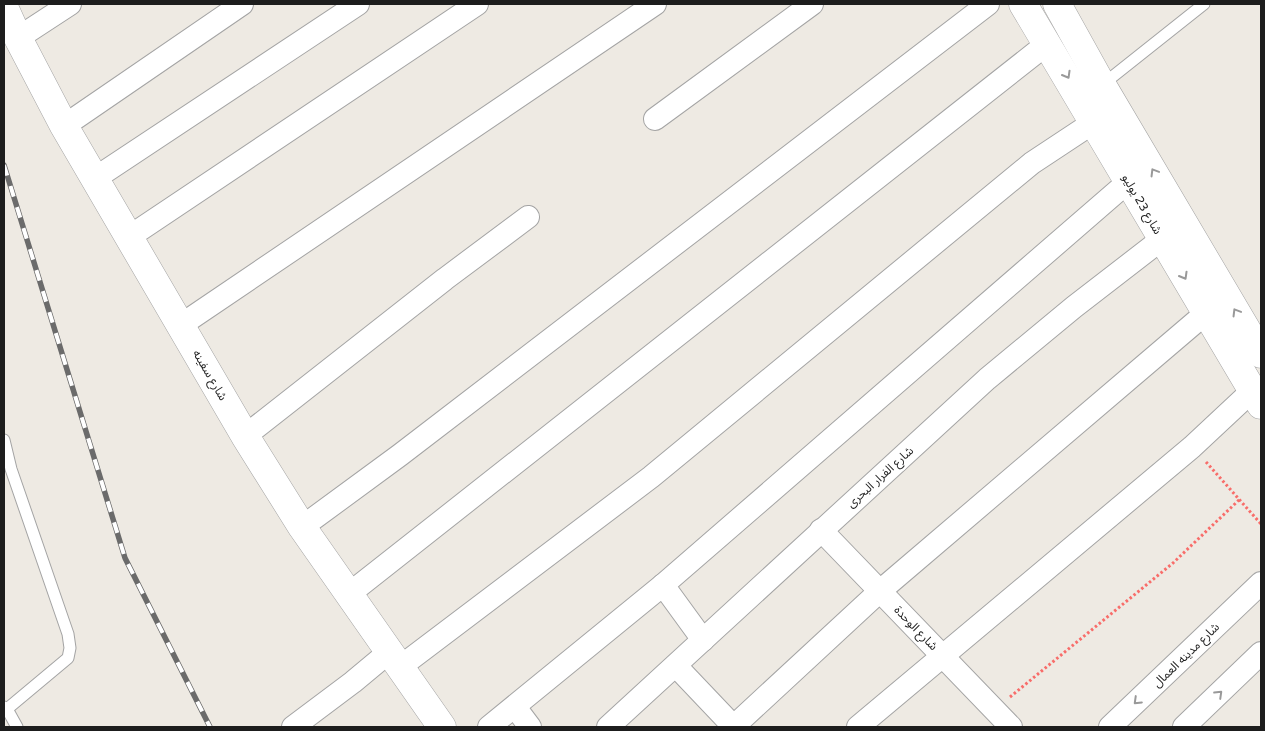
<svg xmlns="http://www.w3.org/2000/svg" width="1265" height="731" font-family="'Varela Round','Noto Sans Arabic',sans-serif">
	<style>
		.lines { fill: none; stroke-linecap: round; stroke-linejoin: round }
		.service-casing { stroke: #a4a4a4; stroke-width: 13 }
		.minor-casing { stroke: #a4a4a4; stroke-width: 24 }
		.tertiary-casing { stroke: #a4a4a4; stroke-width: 29 }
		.path { stroke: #f86d6a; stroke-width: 3; stroke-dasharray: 2.5 2.5; stroke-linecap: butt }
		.service { stroke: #fff; stroke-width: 11 }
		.minor { stroke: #fff; stroke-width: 22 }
		.tertiary { stroke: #fff; stroke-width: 28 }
		.rail-casing { stroke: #6b6b6b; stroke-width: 5.5 }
		.rail { stroke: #fff; stroke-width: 4; stroke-dasharray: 11; stroke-linecap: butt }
		.oneway { stroke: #999 }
		.labels { text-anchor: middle; stroke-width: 4.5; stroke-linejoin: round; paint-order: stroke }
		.street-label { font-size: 12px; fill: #1d1d1d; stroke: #fff }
	</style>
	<rect width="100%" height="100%" fill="#eeeae3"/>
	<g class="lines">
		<g class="service-casing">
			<g id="service">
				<path d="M1102 85 1204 4"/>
				<path d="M4 440 11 469 68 634 70 648 68 658 7 709"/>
				<path d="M4 707 7 709 17 727"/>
			</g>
		</g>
		<g class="minor-casing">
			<g id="minor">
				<path d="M18 38 70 4"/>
				<path d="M655 119 812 4"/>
				<path d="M64 126 242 4"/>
				<path d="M94 179 358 4"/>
				<path d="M129 237 477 4"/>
				<path d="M181 325 655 4"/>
				<path d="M245 436 445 279 528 217"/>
				<path d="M302 527 400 455 988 4"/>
				<path d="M821 530 1011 727"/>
				<path d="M663 585 703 640"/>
				<path d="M349 594 1048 43"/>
				<path d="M676 666 734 727"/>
				<path d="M400 667 651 477 1032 163 1094 122"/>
				<path d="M515 707 530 727"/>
				<path d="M293 727 353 682 389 652"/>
				<path d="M489 727 663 585 1129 181"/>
				<path d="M608 727 987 379 1074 307 1162 239"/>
				<path d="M733 727 880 591 1206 313"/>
				<path d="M858 727 1192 447 1253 390"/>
				<path d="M1110 727 1261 583"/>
				<path d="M1184 727 1261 653"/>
			</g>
		</g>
		<g class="tertiary-casing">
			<g id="tertiary">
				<path d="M1023 4 1261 405"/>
				<path d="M1057 4 1102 85 1261 354"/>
				<path d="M4 7 18 38 64 126 245 436 302 527 442 727"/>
			</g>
		</g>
		<g class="path">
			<path d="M1206 462 1261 524"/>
			<path d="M1010 697 1173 563 1240 499"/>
		</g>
		<use href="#service" class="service"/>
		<use href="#minor" class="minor"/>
		<use href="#tertiary" class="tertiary"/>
		<g class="rail-casing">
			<path id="rail" d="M4 165 125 558 210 727"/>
		</g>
		<use href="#rail" class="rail"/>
	</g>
	<defs><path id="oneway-chevron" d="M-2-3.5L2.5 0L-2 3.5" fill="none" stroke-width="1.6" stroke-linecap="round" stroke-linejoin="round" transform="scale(1.25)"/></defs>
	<g class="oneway">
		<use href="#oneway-chevron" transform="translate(1067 75) rotate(60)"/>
		<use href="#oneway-chevron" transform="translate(1154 172) rotate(-121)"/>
		<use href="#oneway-chevron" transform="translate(1184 276) rotate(60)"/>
		<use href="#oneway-chevron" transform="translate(1236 312) rotate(-121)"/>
		<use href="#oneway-chevron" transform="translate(1219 694) rotate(-44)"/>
		<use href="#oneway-chevron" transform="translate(1137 701) rotate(136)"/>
	</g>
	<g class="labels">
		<g class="street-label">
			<text transform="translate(1142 204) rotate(60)" y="4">شارع 23 يوليو</text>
			<text transform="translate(210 375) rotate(60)" y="4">شارع سفينه</text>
			<text transform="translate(880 477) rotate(-42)" y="4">شارع الفرار البحرى</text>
			<text transform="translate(916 628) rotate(46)" y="4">شارع الوحدة</text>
			<text transform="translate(1186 655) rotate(-44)" y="4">شارع مدينه العمال</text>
		</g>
	</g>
	<rect width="1265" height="731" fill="none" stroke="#1d1d1d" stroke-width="10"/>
</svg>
